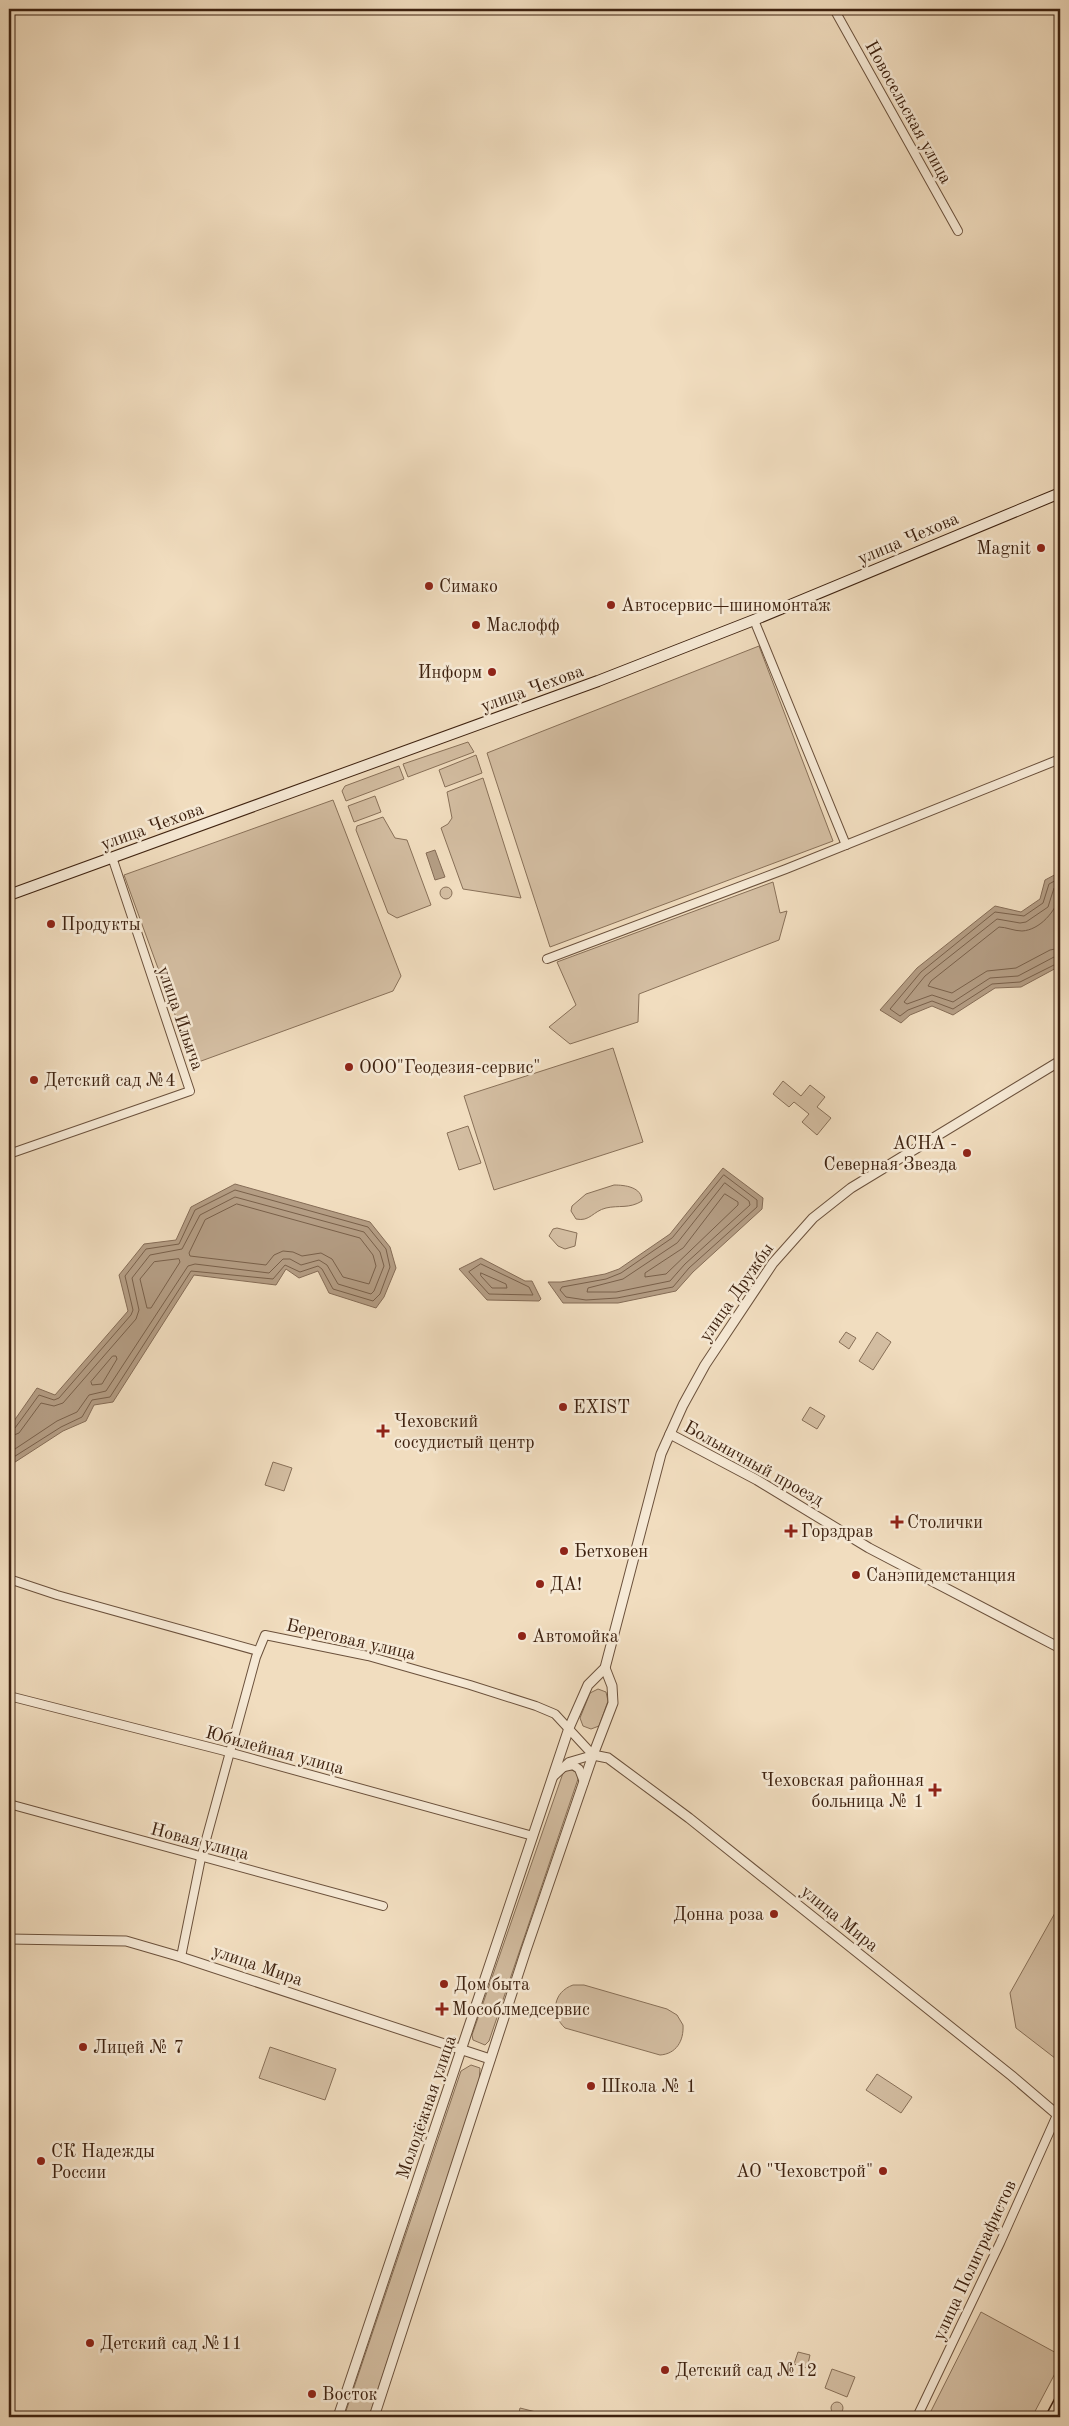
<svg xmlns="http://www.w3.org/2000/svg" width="1069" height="2426" font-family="'Old Standard TT',serif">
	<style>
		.green { fill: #d3bda1; stroke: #887058 }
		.water { fill: #b49d84; stroke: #856c56 }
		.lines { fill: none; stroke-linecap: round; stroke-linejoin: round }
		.shore { stroke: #79604a; stroke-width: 1 }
		.minor-casing { stroke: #6b513c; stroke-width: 10 }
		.tertiary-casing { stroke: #6b513c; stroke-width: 11 }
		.secondary-casing { stroke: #3e2210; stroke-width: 12 }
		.primary-casing { stroke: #3e2210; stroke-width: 14 }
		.minor { stroke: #f6e9d5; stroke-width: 8 }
		.tertiary { stroke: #f6e9d5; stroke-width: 9 }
		.secondary { stroke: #f6e9d5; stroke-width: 10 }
		.primary { stroke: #f1ddbf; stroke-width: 11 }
		.poi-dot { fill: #8f2418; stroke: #f6e9d5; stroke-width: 2 }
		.labels { text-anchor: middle; stroke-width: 5; stroke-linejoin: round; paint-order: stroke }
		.street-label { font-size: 18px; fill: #3e2210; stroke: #f6e9d5 }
		.poi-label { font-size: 18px; fill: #3e2210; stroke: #f6e9d5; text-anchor: start }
	</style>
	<rect width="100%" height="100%" fill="#f1ddbf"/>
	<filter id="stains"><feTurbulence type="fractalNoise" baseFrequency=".004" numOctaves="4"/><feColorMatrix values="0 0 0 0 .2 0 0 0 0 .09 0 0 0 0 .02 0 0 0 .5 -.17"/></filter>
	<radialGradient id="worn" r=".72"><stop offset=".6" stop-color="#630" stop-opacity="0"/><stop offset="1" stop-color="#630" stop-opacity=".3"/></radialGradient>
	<g class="green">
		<path d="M759 646 833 841 550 947 487 753Z"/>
		<path d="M468 742 474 752 408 777 403 764Z"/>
		<path d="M476 755 482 773 445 787 439 770Z"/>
		<path d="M399 766 404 779 346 801 342 791 345 786Z"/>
		<path d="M483 778 521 898 463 889 441 828 448 824 452 818 447 792Z"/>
		<path d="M375 796 381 812 354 822 348 806Z"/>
		<path d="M333 800 401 976 393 991 193 1064 124 875Z"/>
		<path d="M383 817 395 838 407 840 431 905 397 918 388 913 356 830 357 826Z"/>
		<path d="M773 882 780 913 787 911 779 940 639 994 638 1022 570 1044 549 1027 576 1005 557 962Z"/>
		<circle cx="446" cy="893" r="6"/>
		<path d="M613 1048 643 1142 494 1190 464 1096Z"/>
		<path d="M783 1081 801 1096 810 1085 825 1097 817 1107 831 1118 817 1135 802 1122 809 1114 794 1102 789 1107 773 1094Z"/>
		<path d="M468 1126 481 1163 459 1170 447 1133Z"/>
		<path d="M614 1185C625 1185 642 1187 642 1201 629 1209 619 1205 606 1208 593 1211 590 1222 576 1219L571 1211 572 1206 586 1194Z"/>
		<path d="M557 1228 577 1233 575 1246 565 1249 558 1246 549 1236 553 1229Z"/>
		<path d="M846 1332 856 1338 849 1349 839 1342Z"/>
		<path d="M877 1332 891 1342 873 1370 859 1361Z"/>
		<path d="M810 1407 825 1416 817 1429 802 1420Z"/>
		<path d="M273 1462 292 1468 284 1491 265 1485Z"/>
		<path d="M598 1689 606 1692 608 1701 599 1726 591 1729 583 1726 580 1718 590 1693Z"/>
		<path d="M568 1769 577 1772 578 1779 489 2041 485 2045 473 2040 472 2035 563 1773Z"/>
		<path d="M1060 1904V2062L1016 2028 1010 1993Z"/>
		<path d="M573 1985H584L667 2009 677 2015 683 2025C684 2041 676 2054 660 2055L565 2028C550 2014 553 1992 573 1985Z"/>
		<path d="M270 2047 336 2069 325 2100 259 2078Z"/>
		<path d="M471 2065 480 2068 479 2083 369 2417H344L461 2071Z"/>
		<path d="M877 2074 912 2097 901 2113 866 2090Z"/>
		<path d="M981 2312 1060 2355V2364L1032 2417H928Z"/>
		<path d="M798 2352 810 2355 807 2368 794 2364Z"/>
		<path d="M832 2369 855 2377 847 2397 825 2388Z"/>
		<circle cx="837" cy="2408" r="6"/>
		<path d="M520 2408 536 2412 535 2417H518Z"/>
	</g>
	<g class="water">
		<path d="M435 850 445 877 435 880 426 853Z"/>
		<path d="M1060 872V966L1021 987 995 988 953 1015 932 1006 910 1015 901 1023 880 1010 917 968 995 906 1021 912 1040 899 1045 880Z"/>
		<path d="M723 1168 763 1198 762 1209 693 1272 676 1291 618 1303H563L548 1282H561L605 1274 619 1269 670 1234Z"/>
		<path d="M235 1184 370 1222 390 1247 396 1268 384 1297 376 1308 329 1293 318 1271 299 1278 286 1269 276 1285 194 1275 113 1402 94 1405 86 1421 63 1431 9 1466V1428L37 1388 55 1395 128 1311 119 1275 144 1244 176 1240 191 1207Z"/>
		<path d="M481 1258 525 1281H532L541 1299 539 1301 487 1300 459 1269Z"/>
	</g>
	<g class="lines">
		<g class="shore">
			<path d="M1060 878 1049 884 1043 903 1024 916 995 912 921 972 890 1009 900 1016 908 1010 932 1001 953 1009 992 984 1020 982 1060 962"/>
			<path d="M1060 885 1054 888 1048 907 1026 922 1020 923 997 919 925 976 904 1002 907 1004 932 995 953 1002 990 978 1018 976 1054 957 1060 956"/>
			<path d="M1060 895C1056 911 1040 930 1022 931 1014 931 1006 927 999 927L931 981 928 986 952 993 987 971 1016 968 1050 950 1060 948"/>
			<path d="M724 1175 757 1200V1207L689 1268 673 1287 617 1298 586 1300 566 1297 560 1290 562 1287 606 1279 621 1273 672 1238Z"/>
			<path d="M725 1183 749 1201 750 1205 685 1264 670 1281 616 1292H587L588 1288 623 1279 677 1243Z"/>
			<path d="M725 1194 738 1202V1205L666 1274 645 1277V1273L683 1248Z"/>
			<path d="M237 1204 360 1238 373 1255 376 1266 369 1284 343 1277 332 1259 321 1253 302 1256 293 1252 283 1251 274 1255 266 1265 190 1256 189 1253 205 1220Z"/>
			<path d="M179 1259 180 1262 151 1308H147L140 1279 154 1262Z"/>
			<path d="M481 1264 529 1287 533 1295 489 1294 469 1272Z"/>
			<path d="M481 1273 506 1284 507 1288H492L481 1276Z"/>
			<path d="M113 1356H116L117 1359 102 1384 92 1385 91 1382Z"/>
			<path d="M9 1431 15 1428 39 1395 54 1400 59 1398 131 1315 133 1310 125 1276 146 1249 179 1244 195 1210 235 1190 368 1227 386 1249 390 1267 380 1294 373 1301 333 1289 322 1269 318 1266 300 1272 285 1265 273 1279 191 1271 110 1397 92 1400 82 1417 61 1427 9 1460"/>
			<path d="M9 1437 19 1433 41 1403 54 1406 63 1403 136 1319 139 1310 132 1278 150 1255 182 1249 200 1215 235 1197 364 1232 380 1252 384 1266 374 1291 371 1294 338 1284 327 1265 319 1260 301 1265 290 1259H283L269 1273 195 1264 188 1266 106 1391 89 1395 77 1412 57 1421 9 1453"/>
		</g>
		<g class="minor-casing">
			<g id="minor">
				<path d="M834 9 958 231"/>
				<path d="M754 620 846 845"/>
				<path d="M547 959 786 869 1060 759"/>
				<path d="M9 1154 190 1091 112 857"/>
				<path d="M9 1579 57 1595 258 1651"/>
				<path d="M9 1696 221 1750 533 1836"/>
				<path d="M564 1767 573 1765 579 1769 584 1782"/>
				<path d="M554 1776 569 1762 593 1755"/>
				<path d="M9 1804 383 1906"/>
				<path d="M181 1957 201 1858 256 1657 265 1635 368 1656 470 1685 536 1706 555 1714 593 1755"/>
				<path d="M917 2417 1000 2243 1057 2115"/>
			</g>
		</g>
		<g class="tertiary-casing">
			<g id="tertiary">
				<path d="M670 1434 757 1480 869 1548 1060 1648"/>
				<path d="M593 1755 608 1758 689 1818 1012 2076 1060 2117"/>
				<path d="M9 1939 126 1941 181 1957 490 2059"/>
				<path d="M338 2417 569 1728 588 1685 605 1668 661 1454 683 1405 705 1365 773 1263 813 1218 851 1188 1060 1061"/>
				<path d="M374 2417 526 1950 593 1755 613 1703 612 1686 605 1668"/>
			</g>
		</g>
		<g class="secondary-casing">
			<path id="secondary" d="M9 895 598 681 754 620 1060 493"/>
		</g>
		<g class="primary-casing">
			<path id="primary" d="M1052 2417 1060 2402"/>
		</g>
		<use href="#minor" class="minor"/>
		<use href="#tertiary" class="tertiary"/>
		<use href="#secondary" class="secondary"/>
		<use href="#primary" class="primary"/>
	</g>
	<g class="poi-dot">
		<circle cx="1041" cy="548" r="5"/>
		<circle cx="429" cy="586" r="5"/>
		<circle cx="611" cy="605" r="5"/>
		<circle cx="476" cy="625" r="5"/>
		<circle cx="492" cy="672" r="5"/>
		<circle cx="51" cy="924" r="5"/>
		<circle cx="349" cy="1067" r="5"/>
		<circle cx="34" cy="1080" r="5"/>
		<circle cx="967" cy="1153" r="5"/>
		<circle cx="563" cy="1407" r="5"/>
		<path d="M380.5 1423.5h5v5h5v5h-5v5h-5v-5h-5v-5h5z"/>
		<path d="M894.5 1514.5h5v5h5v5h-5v5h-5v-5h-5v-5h5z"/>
		<path d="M788.5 1523.5h5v5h5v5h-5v5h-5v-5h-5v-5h5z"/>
		<circle cx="564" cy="1551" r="5"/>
		<circle cx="856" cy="1575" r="5"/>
		<circle cx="540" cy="1584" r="5"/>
		<circle cx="522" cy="1636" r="5"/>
		<path d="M932.5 1782.5h5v5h5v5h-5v5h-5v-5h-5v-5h5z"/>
		<circle cx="774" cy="1914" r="5"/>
		<circle cx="444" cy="1984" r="5"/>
		<path d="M439.5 2001.5h5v5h5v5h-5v5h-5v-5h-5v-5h5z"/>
		<circle cx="83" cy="2047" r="5"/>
		<circle cx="591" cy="2086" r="5"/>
		<circle cx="41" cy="2161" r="5"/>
		<circle cx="883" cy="2171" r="5"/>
		<circle cx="90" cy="2343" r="5"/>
		<circle cx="665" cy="2370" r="5"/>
		<circle cx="312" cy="2394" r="5"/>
	</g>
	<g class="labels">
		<g class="street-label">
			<text transform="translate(909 112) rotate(61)" y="6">Новосельская улица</text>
			<text transform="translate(908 538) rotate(-23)" y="6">улица Чехова</text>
			<text transform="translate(532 688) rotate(-20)" y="6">улица Чехова</text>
			<text transform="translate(152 826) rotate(-20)" y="6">улица Чехова</text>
			<text transform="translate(181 1018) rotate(71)" y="6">улица Ильича</text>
			<text transform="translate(736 1292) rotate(-55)" y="6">улица Дружбы</text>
			<text transform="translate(754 1463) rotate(29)" y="6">Больничный проезд</text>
			<text transform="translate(351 1639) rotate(13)" y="6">Береговая улица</text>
			<text transform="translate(275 1750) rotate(15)" y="6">Юбилейная улица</text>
			<text transform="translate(200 1841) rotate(15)" y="6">Новая улица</text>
			<text transform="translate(840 1918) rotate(39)" y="6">улица Мира</text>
			<text transform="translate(258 1965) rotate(19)" y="6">улица Мира</text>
			<text transform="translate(426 2107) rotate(-71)" y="6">Молодёжная улица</text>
			<text transform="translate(974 2260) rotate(-65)" y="6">улица Полиграфистов</text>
		</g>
		<g class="poi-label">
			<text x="1031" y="554" text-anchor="end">Magnit</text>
			<text x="439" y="592">Симако</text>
			<text x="621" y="611">Автосервис+шиномонтаж</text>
			<text x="486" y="631">Маслофф</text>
			<text x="482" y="678" text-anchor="end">Информ</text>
			<text x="61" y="930">Продукты</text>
			<text x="359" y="1073">ООО"Геодезия-сервис"</text>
			<text x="44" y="1086">Детский сад №4</text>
			<text x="957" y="1149" text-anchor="end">АСНА -<tspan x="957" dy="21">Северная Звезда</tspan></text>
			<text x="573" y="1413">EXIST</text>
			<text x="394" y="1427">Чеховский<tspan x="394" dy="21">сосудистый центр</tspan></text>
			<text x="907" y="1528">Столички</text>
			<text x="801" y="1537">Горздрав</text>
			<text x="574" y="1557">Бетховен</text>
			<text x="866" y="1581">Санэпидемстанция</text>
			<text x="550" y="1590">ДА!</text>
			<text x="532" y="1642">Автомойка</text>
			<text x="924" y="1786" text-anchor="end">Чеховская районная<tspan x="924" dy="21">больница № 1</tspan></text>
			<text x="764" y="1920" text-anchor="end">Донна роза</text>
			<text x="454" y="1990">Дом быта</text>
			<text x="452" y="2015">Мособлмедсервис</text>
			<text x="93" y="2053">Лицей № 7</text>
			<text x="601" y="2092">Школа № 1</text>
			<text x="51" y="2157">СК Надежды<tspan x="51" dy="21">России</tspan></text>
			<text x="873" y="2177" text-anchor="end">АО "Чеховстрой"</text>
			<text x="100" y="2349">Детский сад №11</text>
			<text x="675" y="2376">Детский сад №12</text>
			<text x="322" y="2400">Восток</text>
		</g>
	</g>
	<rect width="1069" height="2426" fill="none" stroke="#f1ddbf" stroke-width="30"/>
	<rect x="10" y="10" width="1049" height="2406" fill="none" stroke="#3e2210" stroke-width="2.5"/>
	<rect x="15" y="15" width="1039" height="2396" fill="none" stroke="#3e2210"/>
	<rect width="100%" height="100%" filter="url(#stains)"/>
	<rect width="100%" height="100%" fill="url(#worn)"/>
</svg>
